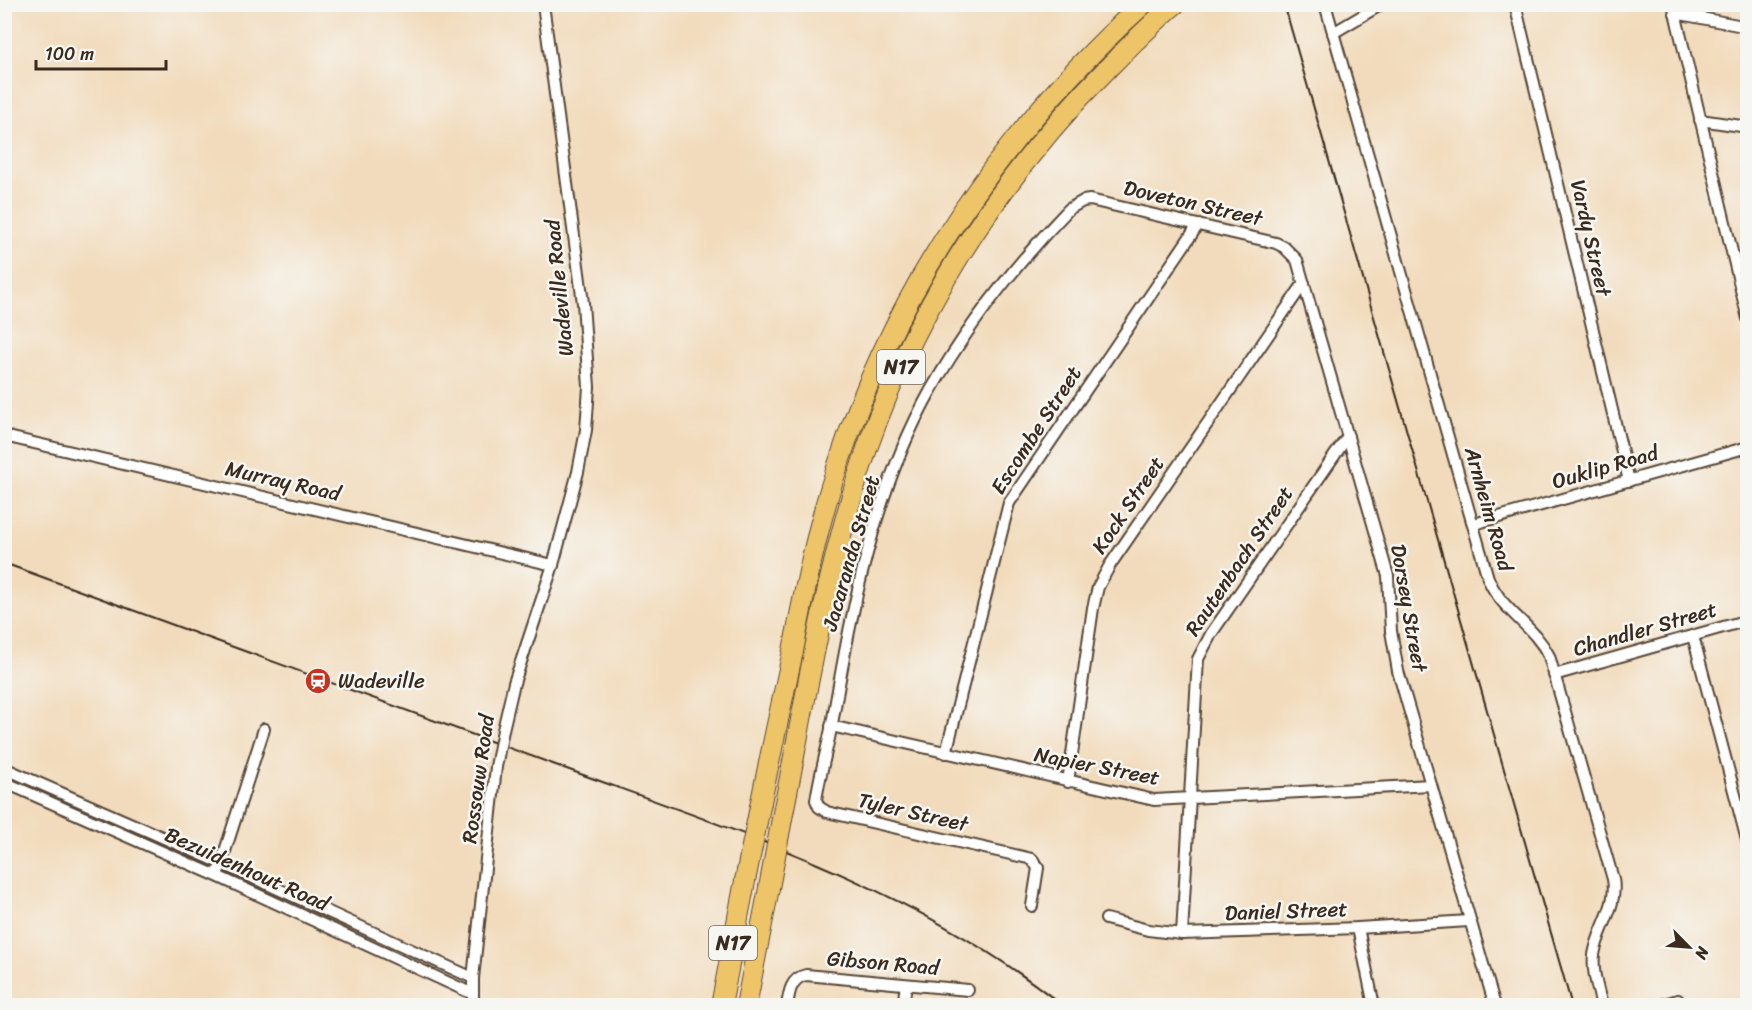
<svg xmlns="http://www.w3.org/2000/svg" width="1752" height="1010" font-family="Sriracha,sans-serif">
	<style>
		.lines { fill: none; stroke-linecap: round; stroke-linejoin: round }
		.street-casing { stroke: #564536; stroke-width: 14 }
		.highway-casing { stroke: #564536; stroke-width: 22 }
		.street { stroke: #fff; stroke-width: 10 }
		.highway { stroke: #eec469; stroke-width: 20 }
		.rail { stroke: #3b2a1e; stroke-width: 2 }
		.street-bridge-casing { stroke: #564536; stroke-width: 14; stroke-linecap: butt }
		.highway-bridge-casing { stroke: #564536; stroke-width: 22; stroke-linecap: butt }
		.street-bridge { stroke: #fff; stroke-width: 10 }
		.highway-bridge { stroke: #eec469; stroke-width: 20 }
		.labels { text-anchor: middle; stroke-width: 5; stroke-linejoin: round; paint-order: stroke }
		.shield { fill: #f6f6f2; stroke: #73675e; stroke-width: 1.5 }
		.shield-label { font-size: 20px; font-weight: bold; fill: #3b2a1e }
		.street-label { font-size: 21px; fill: #3b2a1e; stroke: #f6f6f2 }
		.poi-label { font-size: 21px; fill: #3b2a1e; stroke: #f6f6f2; text-anchor: start }
	</style>
	<rect width="100%" height="100%" fill="#f6f6f2"/>
	<filter id="ink" filterUnits="userSpaceOnUse"><feTurbulence type="fractalNoise" baseFrequency=".0167" numOctaves="2"/><feDisplacementMap in="SourceGraphic" scale="12" xChannelSelector="R" yChannelSelector="G"/><feConvolveMatrix kernelMatrix="1 2 1 2 8 2 1 2 1" color-interpolation-filters="sRGB"/></filter>
	<filter id="wash" filterUnits="userSpaceOnUse"><feTurbulence type="fractalNoise" baseFrequency=".008" numOctaves="4" result="noise"/><feDisplacementMap in="SourceGraphic" scale="24" xChannelSelector="R" yChannelSelector="G"/><feGaussianBlur stdDeviation="1.35" result="paint"/><feColorMatrix in="noise" values="0 0 0 0 0 0 0 0 0 0 0 0 0 0 0 0 0 1.4 0 .05"/><feComposite in="paint" operator="in"/></filter>
	<g filter="url(#wash)">
		<rect width="100%" height="100%" fill="#f2dbbc"/>
	</g>
	<g filter="url(#ink)">
		<g class="lines">
			<g class="street-casing">
				<g id="street">
					<path d="M1325 4 1488 578C1502 612 1533 624 1549 656L1613 879C1618 907 1598 928 1594 955 1592 972 1598 989 1602 1006"/>
					<path d="M1515 4 1629 481"/>
					<path d="M1673 4 1748 319"/>
					<path d="M1675 13 1748 27"/>
					<path d="M1333 33 1382 4"/>
					<path d="M1700 120 1748 127"/>
					<path d="M4 436 553 565"/>
					<path d="M1474 524 1748 447"/>
					<path d="M1693 636 1748 844"/>
					<path d="M1554 675 1748 620"/>
					<path d="M831 726 1154 800 1431 785"/>
					<path d="M503 730 514 683 553 565 578 472 586 430 589 387 583 303 543 4"/>
					<path d="M946 753 1009 503 1198 225"/>
					<path d="M4 768 221 863 473 978"/>
					<path d="M4 782 217 876 473 994"/>
					<path d="M1068 782 1093 608 1098 587 1110 565 1304 283"/>
					<path d="M219 870 264 729"/>
					<path d="M1032 906 1038 868 1032 859 827 812 819 807 816 800C820 774 827 750 832 724 852 609 873 493 931 390 969 323 1016 264 1069 209L1083 201 1090 200 1276 243 1284 247 1297 260 1388 576 1391 631 1398 671 1495 1006"/>
					<path d="M1106 919 1148 930 1182 934 1358 928 1469 921"/>
					<path d="M1358 928 1374 1006"/>
					<path d="M1182 934 1198 659 1211 634 1348 436"/>
					<path d="M473 1006V978L496 767"/>
					<path d="M787 1006C789 992 791 978 806 975L968 990"/>
					<path d="M903 1006 906 985"/>
					<path d="M1658 1006 1678 1000"/>
				</g>
			</g>
			<g class="highway-casing">
				<g id="highway">
					<path d="M761 802C771 752 782 701 793 651 805 589 817 526 838 465 896 287 1004 130 1143 4"/>
					<path d="M784 808C806 697 824 584 858 476 906 322 995 182 1108 68 1130 46 1151 24 1175 4"/>
					<path d="M721 1006 745 881"/>
					<path d="M746 1006 769 888"/>
				</g>
			</g>
			<use href="#street" class="street"/>
			<use href="#highway" class="highway"/>
			<g class="rail">
				<path d="M1284 4 1572 1006"/>
				<path d="M4 563C187 631 370 698 553 764 730 829 914 886 1063 1006"/>
			</g>
			<g class="street-bridge-casing">
				<path id="street-bridge" d="M496 767 503 730"/>
			</g>
			<g class="highway-bridge-casing">
				<g id="highway-bridge">
					<path d="M745 881 761 802"/>
					<path d="M769 888 784 808"/>
				</g>
			</g>
			<use href="#street-bridge" class="street-bridge"/>
			<use href="#highway-bridge" class="highway-bridge"/>
		</g>
	</g>
	<defs>
		<g id="station-disc" transform="scale(1.35)"><circle r="9.5" fill="#c8321e" stroke="#f6f6f2"/><path d="M-3-6H3Q5-6 5-4V2Q5 4 3 4L4.5 6H3L1.5 4h-3L-3 6H-4.5L-3 4Q-5 4-5 2V-4Q-5-6-3-6ZM-3.5-4v3h7v-3ZM-3.5 1v1.5H-2V1ZM2 1v1.5H3.5V1Z" fill="#fff"/></g>
	</defs>
	<g fill-rule="evenodd">
		<use href="#station-disc" x="318" y="681"/>
	</g>
	<g class="labels">
		<g class="shield">
			<rect x="877" y="350" width="48" height="34" rx="4.5"/>
			<rect x="709" y="926" width="48" height="34" rx="4.5"/>
		</g>
		<g class="shield-label">
			<text x="901" y="374">N17</text>
			<text x="733" y="950">N17</text>
		</g>
		<g class="street-label">
			<text transform="translate(1193 203) rotate(13)" y="7">Doveton Street</text>
			<text transform="translate(1591 238) rotate(77)" y="7">Vardy Street</text>
			<text transform="translate(559 288) rotate(-96)" y="7">Wadeville Road</text>
			<text transform="translate(1036 430) rotate(-57)" y="7">Escombe Street</text>
			<text transform="translate(1605 467) rotate(-16)" y="7">Ouklip Road</text>
			<text transform="translate(283 481) rotate(13)" y="7">Murray Road</text>
			<text transform="translate(1128 505) rotate(-56)" y="7">Kock Street</text>
			<text transform="translate(1489 509) rotate(74)" y="7">Arnheim Road</text>
			<text transform="translate(851 553) rotate(-74)" y="7">Jacaranda Street</text>
			<text transform="translate(1239 561) rotate(-56)" y="7">Rautenbach Street</text>
			<text transform="translate(1409 608) rotate(80)" y="7">Dorsey Street</text>
			<text transform="translate(1645 629) rotate(-16)" y="7">Chandler Street</text>
			<text transform="translate(1097 766) rotate(11)" y="7">Napier Street</text>
			<text transform="translate(478 779) rotate(-82)" y="7">Rossouw Road</text>
			<text transform="translate(913 812) rotate(13)" y="7">Tyler Street</text>
			<text transform="translate(247 869) rotate(24)" y="7">Bezuidenhout Road</text>
			<text transform="translate(1286 911) rotate(-2)" y="7">Daniel Street</text>
			<text transform="translate(883 963) rotate(5)" y="7">Gibson Road</text>
		</g>
		<g class="poi-label">
			<text x="338" y="688">Wadeville</text>
		</g>
	</g>
	<rect width="1752" height="1010" fill="none" stroke="#f6f6f2" stroke-width="24"/>
	<g transform="translate(1689 947) rotate(115)" stroke="#f6f6f2" stroke-width="4.5" paint-order="stroke">
	<path d="M0-4.5L10 22L0 15L-10 22Z" fill="#3b2a1e"/>
	<text y="-9" font-size="16" font-weight="bold" text-anchor="middle" fill="#3b2a1e">N</text>
	</g>
	<path d="M36 60v9h130v-9" fill="none" stroke="#3b2a1e" stroke-width="3"/>
	<text x="45" y="60" font-size="18" fill="#3b2a1e" stroke="#f6f6f2" stroke-width="4.5" paint-order="stroke">100 m</text>
</svg>
